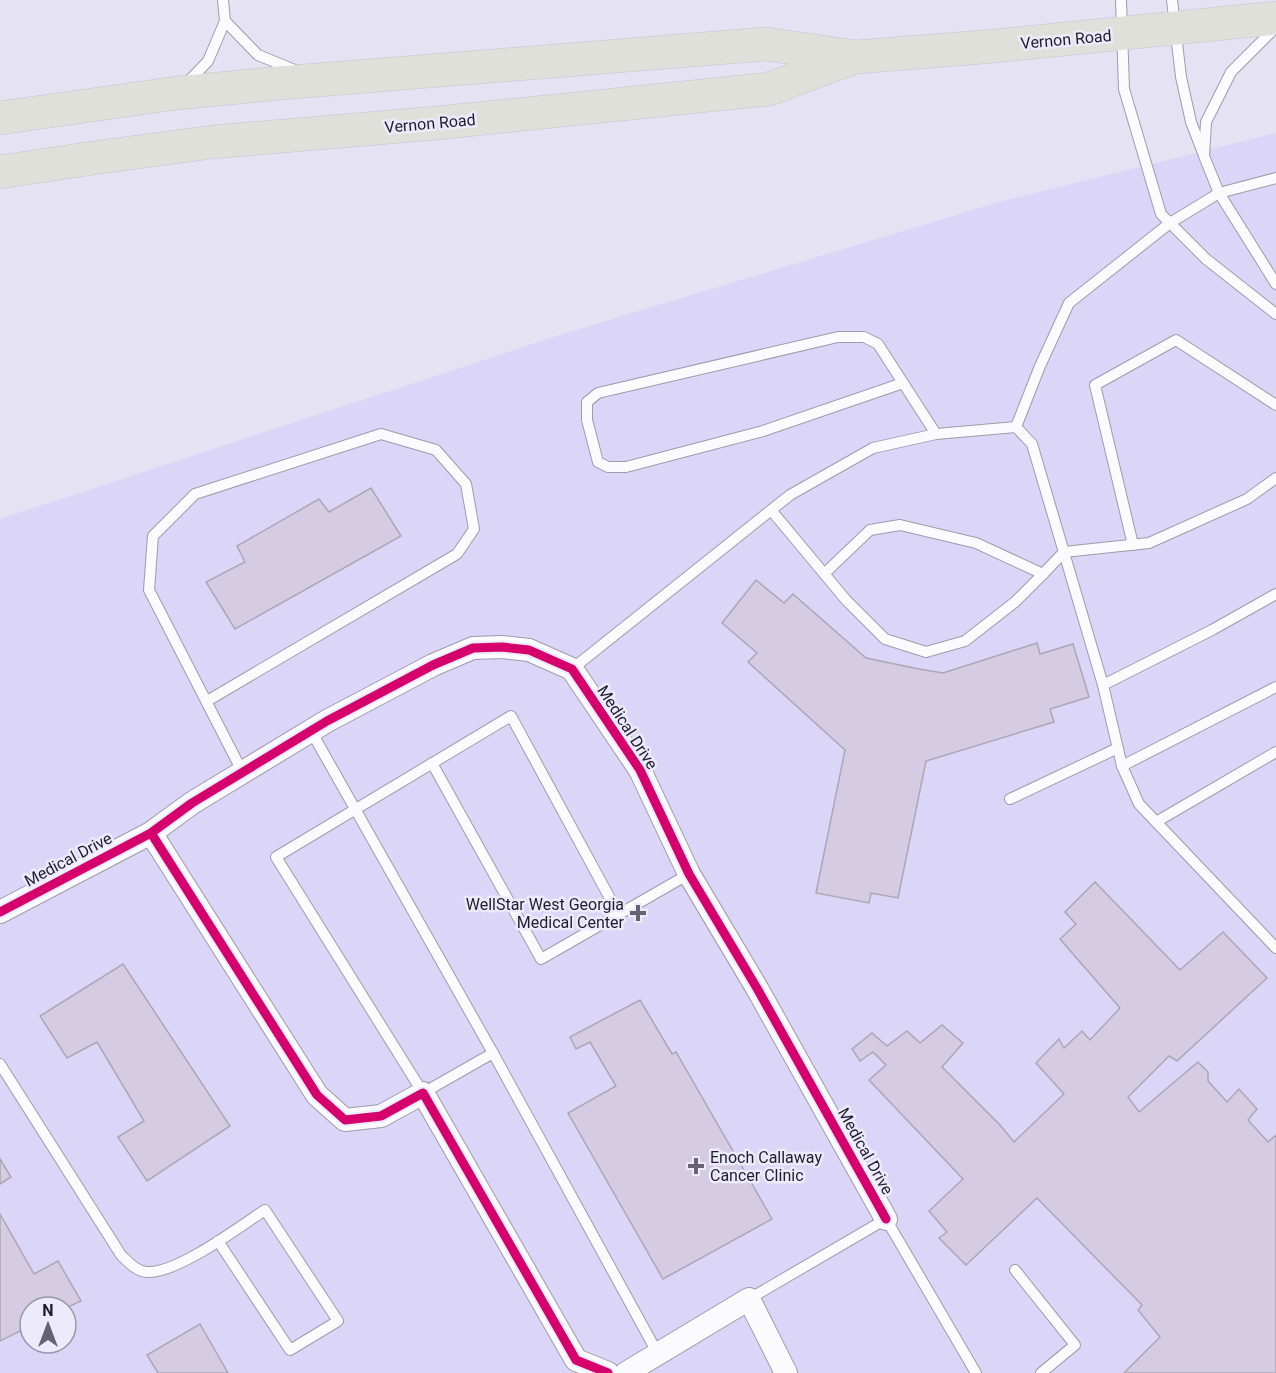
<svg xmlns="http://www.w3.org/2000/svg" width="1276" height="1373" font-family="Roboto,sans-serif">
	<style>
		.built { fill: #dbd5f8; fill-rule: evenodd }
		.building { fill: #d5cbe2; stroke: #aca6b5; stroke-width: 1.5 }
		.lines { fill: none; stroke-linecap: round; stroke-linejoin: round }
		.service-casing { stroke: #9e9baa; stroke-width: 12 }
		.minor-casing { stroke: #9e9baa; stroke-width: 24 }
		.primary-casing { stroke: #c5c3cd; stroke-width: 34 }
		.service { stroke: #fbfbfd; stroke-width: 10 }
		.minor { stroke: #fbfbfd; stroke-width: 22 }
		.primary { stroke: #e0e0da; stroke-width: 33 }
		.cycleway-casing { stroke: #eceafb; stroke-width: 13 }
		.cycleway { stroke: #d6006c; stroke-width: 9 }
		.poi-dot { fill: #656272; stroke: #eceafb; stroke-width: 2 }
		.labels { text-anchor: middle; stroke-width: 5; stroke-linejoin: round; paint-order: stroke }
		.street-label { font-size: 16px; fill: #201d2c; stroke: #eceafb }
		.poi-label { font-size: 16px; fill: #201d2c; stroke: #eceafb; text-anchor: end }
	</style>
	<rect width="100%" height="100%" fill="#e5e2f4"/>
	<path class="built" d="M1276 133V1373H0V519L566 333 999 202ZM30 1307H66V1343H30Z"/>
	<g class="building">
		<path d="M371 488 401 536 235 629 206 582 245 562 237 546 319 499 329 512Z"/>
		<path d="M756 580 784 603 793 594 866 658 919 669 943 673 1037 643 1040 654 1073 644 1089 697 1050 709 1054 722 926 761 898 898 871 893 869 903 816 893 845 750 748 662 757 653 722 623Z"/>
		<path d="M1095 882 1180 970 1223 932 1267 978 1177 1061 1169 1056 1128 1097 1139 1112 1198 1062 1208 1072V1081L1227 1102 1239 1089 1257 1109 1248 1120 1268 1142 1276 1135V1373H1124L1160 1337 1138 1310 1142 1305 1037 1198 966 1265 939 1238 947 1232 929 1211 963 1179 869 1080 886 1065 873 1052 860 1061 852 1049 872 1033 887 1046 907 1031 920 1043 942 1025 963 1043 942 1067 1000 1125 1014 1142 1064 1094 1036 1063 1059 1039 1064 1048 1082 1031 1090 1040 1120 1008 1060 939 1076 924 1065 912Z"/>
		<path d="M123 964 230 1126 147 1181 118 1137 144 1121 97 1042 67 1058 40 1016Z"/>
		<path d="M640 1000 672 1054 676 1052 772 1219 663 1279 568 1113 616 1086 590 1042 576 1049 570 1037Z"/>
		<path d="M0 1159 11 1177 0 1184Z"/>
		<path d="M0 1214 34 1274 58 1261 81 1301 66 1308 30 1307V1326L0 1341Z"/>
		<path d="M200 1324 228 1373H158L147 1355Z"/>
	</g>
	<g class="lines">
		<g class="service-casing">
			<g id="service">
				<path d="M223 0 225 21"/>
				<path d="M1121 0 1124 89 1161 214 1206 259 1276 314"/>
				<path d="M1172 0 1181 77 1191 122 1203 153"/>
				<path d="M1276 27 1231 72 1206 122 1204 156 1219 193 1276 284"/>
				<path d="M186 84 208 61 225 21 258 55 297 71"/>
				<path d="M903 383 763 431 626 467H608L598 462 587 420V402L598 393 838 337H864L878 344 936 434"/>
				<path d="M1016 427 1040 366 1069 303 1170 223 1219 193 1276 178"/>
				<path d="M771 510 846 600 885 639 926 652 965 641 1015 602 1043 574 976 543 900 525 870 530 824 574"/>
				<path d="M1133 545 1095 385 1176 340 1276 405"/>
				<path d="M1043 574 1064 552 1149 543 1247 499 1276 478"/>
				<path d="M572 669 790 495 873 448 936 434 1016 427 1032 444 1103 685 1122 766 1139 804 1276 948"/>
				<path d="M1103 685 1212 630 1276 594"/>
				<path d="M207 701 457 554 474 529 466 484 436 450 381 434 195 494 153 536 149 590 243 773"/>
				<path d="M311 731 493 1053 658 1354"/>
				<path d="M432 763 541 959 689 874"/>
				<path d="M1122 766 1276 687"/>
				<path d="M1010 799 1118 748"/>
				<path d="M1156 822 1276 752"/>
				<path d="M493 1053 423 1093 276 857 511 716 619 915"/>
				<path d="M0 1064 121 1255C128 1262 137 1272 148 1272 178 1273 239 1227 265 1210L338 1321 290 1350 218 1241"/>
				<path d="M1015 1270 1075 1345 1041 1373"/>
				<path d="M749 1299 886 1219 976 1373"/>
			</g>
		</g>
		<g class="minor-casing">
			<g id="minor">
				<path d="M151 833 317 1095 345 1120 381 1116 423 1093 576 1360 608 1373"/>
				<path d="M0 912 151 833 192 803 327 721 433 665 473 648 502 647 529 650 572 669 640 770 689 874 758 990 886 1219"/>
				<path d="M626 1373 749 1299 786 1373"/>
			</g>
		</g>
		<g class="primary-casing">
			<g id="primary">
				<path d="M0 118 177 93 280 83 766 44 856 57 995 46 1276 18"/>
				<path d="M0 172 100 157 212 142 437 123 769 89 852 58"/>
			</g>
		</g>
		<use href="#service" class="service"/>
		<use href="#minor" class="minor"/>
		<use href="#primary" class="primary"/>
		<g class="cycleway-casing">
			<g id="cycleway">
				<path d="M151 833 317 1095 345 1120 381 1116 423 1093 576 1360 608 1373"/>
				<path d="M0 912 151 833 192 803 327 721 433 665 473 648 502 647 529 650 572 669 640 770 689 874 758 990 886 1219"/>
			</g>
		</g>
		<use href="#cycleway" class="cycleway"/>
	</g>
	<g class="poi-dot">
		<path d="M635 904h6v6h6v6h-6v6h-6v-6h-6v-6h6z"/>
		<path d="M693 1157h6v6h6v6h-6v6h-6v-6h-6v-6h6z"/>
	</g>
	<g class="labels">
		<g class="street-label">
			<text transform="translate(1066 39) rotate(-5)" y="6">Vernon Road</text>
			<text transform="translate(430 123) rotate(-5)" y="6">Vernon Road</text>
			<text transform="translate(628 727) rotate(57)" y="6">Medical Drive</text>
			<text transform="translate(68 859) rotate(-28)" y="6">Medical Drive</text>
			<text transform="translate(866 1151) rotate(61)" y="6">Medical Drive</text>
		</g>
		<g class="poi-label">
			<text x="624" y="910">WellStar West Georgia<tspan x="624" dy="18">Medical Center</tspan></text>
			<text x="710" y="1163" text-anchor="start">Enoch Callaway<tspan x="710" dy="18">Cancer Clinic</tspan></text>
		</g>
	</g>
	<g transform="translate(48 1325)"><circle r="28" fill="#eceafb" stroke="#9a98a8" stroke-width="1.5"/>
	<path d="M0-4.5L10 22L0 15L-10 22Z" fill="#656272"/>
	<text y="-9" font-size="16" font-weight="bold" text-anchor="middle" fill="#201d2c">N</text>
	</g>
</svg>
